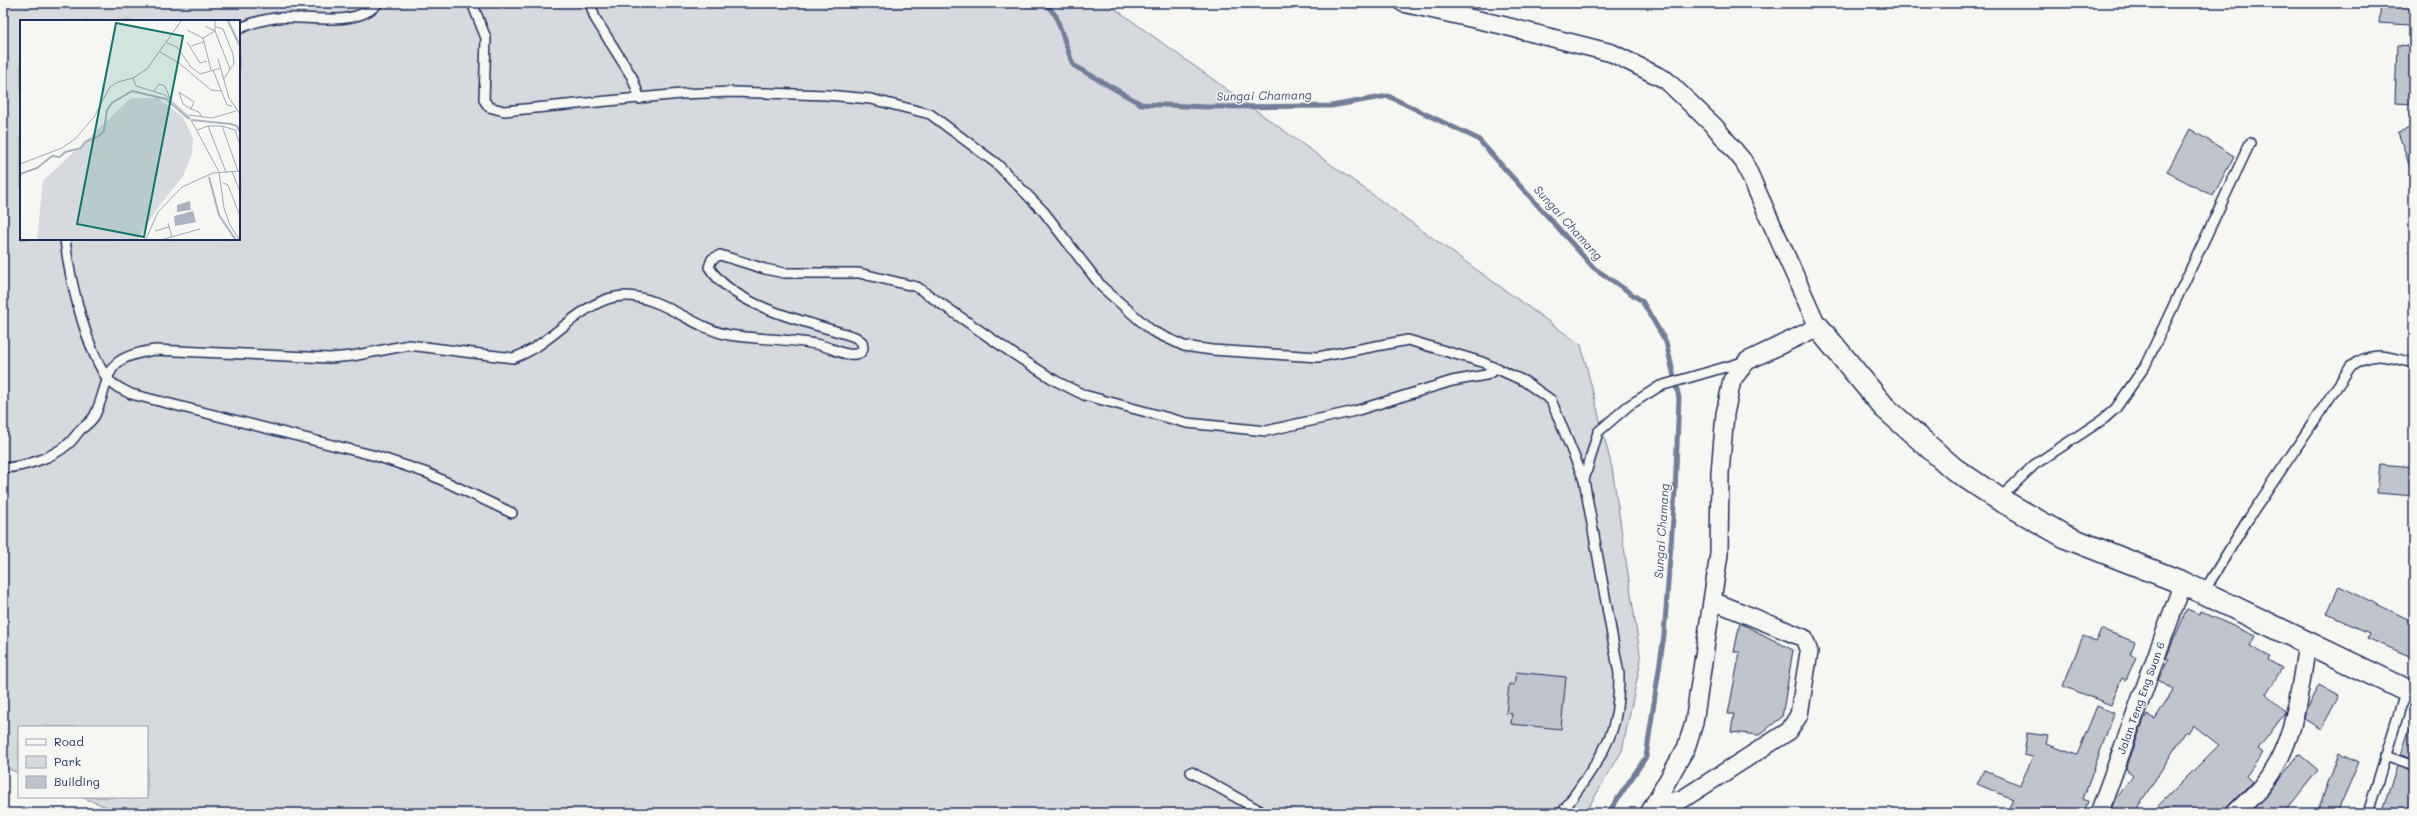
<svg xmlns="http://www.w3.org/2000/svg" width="2417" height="816" font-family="Mali,sans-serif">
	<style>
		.green { fill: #d6d9dd; stroke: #78849e; fill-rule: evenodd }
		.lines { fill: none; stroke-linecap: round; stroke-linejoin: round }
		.stream { stroke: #717e99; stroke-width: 5 }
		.building { fill: #c0c4cd; stroke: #1b2f5e }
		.service-casing { stroke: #1b2f5e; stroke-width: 12 }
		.minor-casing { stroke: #1b2f5e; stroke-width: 20 }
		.tertiary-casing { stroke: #1b2f5e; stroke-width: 25 }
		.service { stroke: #f6f6f2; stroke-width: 9 }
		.minor { stroke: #f6f6f2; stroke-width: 17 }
		.tertiary { stroke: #f6f6f2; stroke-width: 22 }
		.labels { text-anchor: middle; stroke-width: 3; stroke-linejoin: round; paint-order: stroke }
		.street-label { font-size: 11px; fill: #1b2f5e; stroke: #f6f6f2 }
		.water-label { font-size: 12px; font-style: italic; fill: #46567b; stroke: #f6f6f2 }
		.inset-river { fill: none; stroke: #abb2c0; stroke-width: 2 }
		.inset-road { fill: none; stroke: #9ea6b7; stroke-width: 1 }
		.view { fill: #0f766e; fill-opacity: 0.15; stroke: #0f766e; stroke-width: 2 }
		.inset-edge { fill: none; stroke: #1b2f5e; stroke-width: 2 }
	</style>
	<rect width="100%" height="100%" fill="#f6f6f2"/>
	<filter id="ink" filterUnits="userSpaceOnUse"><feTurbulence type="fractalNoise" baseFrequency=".025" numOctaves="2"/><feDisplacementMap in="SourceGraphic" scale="8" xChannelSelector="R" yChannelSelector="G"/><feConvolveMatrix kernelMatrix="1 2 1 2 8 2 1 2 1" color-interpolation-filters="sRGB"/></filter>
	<g filter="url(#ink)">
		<path class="green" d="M3 3H1107L1581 345 1612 468 1641 660 1622 751 1585 813H123L81 797H147V727H19V773L3 767ZM21 21H239V239H21Z"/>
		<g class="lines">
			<path class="stream" d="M1045 3 1056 16 1073 65 1141 104 1207 107 1331 106 1388 96 1478 139 1594 268 1642 301 1666 342 1679 398 1675 492 1664 635 1646 757 1608 813"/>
		</g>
		<g class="building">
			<path d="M2381 3H2411L2409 25 2379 23Z"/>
			<path d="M2397 45 2414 46V104L2395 103Z"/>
			<path d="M2414 127V173H2412L2398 132Z"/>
			<path d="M2190 129 2234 156 2213 196 2167 172Z"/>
			<path d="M2380 464 2414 467V496L2377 493Z"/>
			<path d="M2339 586 2414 622V658L2367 638 2369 633 2327 614Z"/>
			<path d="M2187 609 2199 614 2200 611 2255 636 2250 646 2270 657 2268 660 2282 668 2266 695 2285 711V713L2258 749 2263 753 2246 776 2252 782 2228 806 2225 813H2151L2219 745 2193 725 2188 733 2186 731 2134 813H2110L2115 799 2133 775 2126 769 2144 719 2147 715 2155 719 2173 690 2158 680 2169 659 2166 658Z"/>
			<path d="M1740 623 1793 650 1782 717 1759 735 1731 732 1734 714H1728L1740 652H1734Z"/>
			<path d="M2101 629 2135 642 2130 654 2136 657 2126 680 2122 678 2111 705 2063 686 2083 636 2096 641Z"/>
			<path d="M1516 672 1566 677 1561 729 1511 724 1512 714 1506 713 1509 684 1514 685Z"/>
			<path d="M2319 685 2339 696 2321 729 2304 719 2306 709Z"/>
			<path d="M2097 706 2114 713 2083 799 2088 801 2084 813H2020L2009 808 2013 799 1977 784 1984 770 2020 785 2033 757 2024 755 2027 733 2048 736 2046 744 2077 755Z"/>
			<path d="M2412 723 2414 724V760L2401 755Z"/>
			<path d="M2339 753 2359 762 2337 813H2317Z"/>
			<path d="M2299 754 2318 770 2284 813H2249L2268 794Z"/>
			<path d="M2397 766 2414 772V813H2381Z"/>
		</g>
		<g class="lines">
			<g class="service-casing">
				<g id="service">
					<path d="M472 3 486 38 484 100 489 107 504 111 681 94 733 92 827 95 871 99 930 114 997 164 1044 212 1102 287 1152 331 1184 346 1212 350 1318 357 1408 340 1482 362 1524 381 1551 400 1584 480"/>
					<path d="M590 3 595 18 632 77 640 99"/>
					<path d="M239 29C250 23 262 20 275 18 306 15 355 29 378 3"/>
					<path d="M65 239C69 277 85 344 106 377 111 385 123 390 131 394L376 456 427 473 512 513"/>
					<path d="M3 468C24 467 52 458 68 444 73 440 76 435 80 430 85 426 92 421 95 415 113 375 100 358 155 350L330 358 352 356 409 345 513 358C552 346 584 296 625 296 662 296 693 328 729 335 759 340 790 338 820 345 833 348 846 358 860 353L863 349 862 342 855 337C811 322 735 309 709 267L712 259 720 255 765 269 784 273H859L917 287 1012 353 1056 381 1084 395 1187 423 1266 431 1355 411 1452 381 1486 375 1498 368"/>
					<path d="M1999 499 2034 465 2105 418 2116 408 2145 366 2250 143"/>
					<path d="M2203 593 2247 521 2351 366C2374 349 2389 358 2414 363"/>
					<path d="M2385 756 2414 766"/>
					<path d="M1191 772 1264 813"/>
					<path d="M1562 813C1581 784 1607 754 1615 720 1618 705 1619 690 1619 674L1584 480 1598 432 1628 406 1660 386 1743 362"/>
					<path d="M2368 813 2406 690"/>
				</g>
			</g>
			<g class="minor-casing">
				<g id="minor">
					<path d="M1403 3 1501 25 1612 53 1666 80 1715 127 1744 162 1818 327 1747 361 1732 380 1725 414 1720 473 1719 554 1694 723 1686 748 1649 813"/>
					<path d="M1654 804 1681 800 1789 731 1799 715 1809 652 1804 638 1713 601"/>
					<path d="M2099 813 2183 583"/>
					<path d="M2235 813C2244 804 2253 796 2261 787 2295 746 2299 694 2307 644"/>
				</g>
			</g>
			<g class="tertiary-casing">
				<path id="tertiary" d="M1818 327 1884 407 1954 469 1999 499 2066 537 2183 583 2414 694"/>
			</g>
			<use href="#service" class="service"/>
			<use href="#minor" class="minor"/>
			<use href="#tertiary" class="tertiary"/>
		</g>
	</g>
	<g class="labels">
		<g class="street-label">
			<text transform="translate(2141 698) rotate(-70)" y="4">Jalan Teng Eng Suan 6</text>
		</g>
		<g class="water-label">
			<text transform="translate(1264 96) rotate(-1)" y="4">Sungai Chamang</text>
			<text transform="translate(1568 223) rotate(48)" y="4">Sungai Chamang</text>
			<text transform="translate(1662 531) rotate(-86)" y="4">Sungai Chamang</text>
		</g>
	</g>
	<g transform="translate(20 20)">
		<rect width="220" height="220" fill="#f6f6f2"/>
		<path d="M111 78H138L163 97 173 118 172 134 163 156 139 186 118 219H17L23 161Z" fill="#d6d9dd"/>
		<path d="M170 181 171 190 157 192V185ZM173 191 176 202 155 206 154 196Z" fill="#abb2c0"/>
		<path class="inset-river" d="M208 1 220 26M172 100 211 104 217 106 220 112M0 154 17 148 32 136 40 137 45 132 61 128 65 122 79 116 84 111 87 90 92 83 112 71 146 79 169 99M189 157 199 195 215 219"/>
		<path class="inset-road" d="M185 6 195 11 210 49 204 59M196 7 203 9 213 34 214 44 210 49M167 10 183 18 191 50M183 18 195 11V1M167 22 180 43 187 41M147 23 157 27 171 47 180 54 201 48M171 26 184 22M140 32 159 43 191 70 201 71M198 39 209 78 220 94M193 50 207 85 212 86M113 58 116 66 145 75 170 98 199 152 204 188 210 205 219 219M134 71 139 64 145 66 150 79M171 89 174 82 159 72 163 84 168 87 171 89 179 92 182 97M169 95 192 98 216 91M188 106H202L218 151M202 106 215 110 220 125M177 110 188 106 206 152M0 144 42 128 55 119 74 97 90 67 98 62 113 58 127 49 161 1M212 151 220 172M203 163 208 165 220 196M148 203 152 217M135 211 149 207M126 219 138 192 162 167 193 153 220 151M144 219 180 209"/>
		<path class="view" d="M96 3 163 16 124 217 57 204Z"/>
		<rect width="220" height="220" class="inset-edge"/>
	</g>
	<rect width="2417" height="816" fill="none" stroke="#f6f6f2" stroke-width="16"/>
	<rect x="8" y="8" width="2401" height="800" fill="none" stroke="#1b2f5e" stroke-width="1.5" filter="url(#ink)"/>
	<rect x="18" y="726" width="130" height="72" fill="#f6f6f2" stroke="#9ea6b7"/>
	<rect x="26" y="739" width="20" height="6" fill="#f6f6f2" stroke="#9ea6b7"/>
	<text x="54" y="746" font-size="12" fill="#1b2f5e">Road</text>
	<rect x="26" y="756" width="20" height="12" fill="#d6d9dd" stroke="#9ea6b7"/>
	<text x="54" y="766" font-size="12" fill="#1b2f5e">Park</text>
	<rect x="26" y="776" width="20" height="12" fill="#c0c4cd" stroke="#9ea6b7"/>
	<text x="54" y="786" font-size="12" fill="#1b2f5e">Building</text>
</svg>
